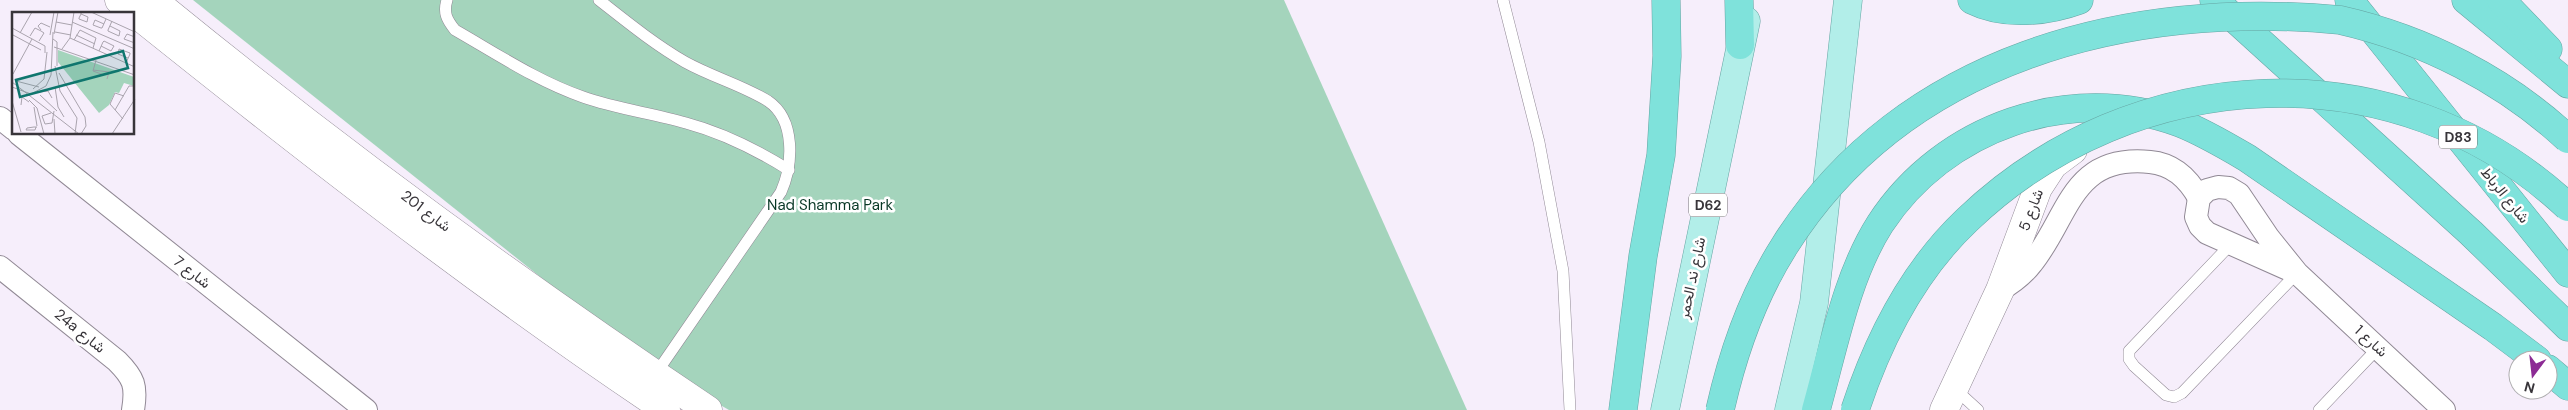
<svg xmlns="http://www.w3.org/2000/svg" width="2568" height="410" font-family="'DM Sans',Vazirmatn,sans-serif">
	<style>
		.green { fill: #a4d4bc }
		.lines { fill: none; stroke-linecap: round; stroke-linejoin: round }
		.service-casing { stroke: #918995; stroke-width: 12 }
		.minor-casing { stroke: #918995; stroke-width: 24 }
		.tertiary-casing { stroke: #918995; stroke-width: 29 }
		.primary-casing { stroke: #66a5a3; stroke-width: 29 }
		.motorway-casing { stroke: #66a5a3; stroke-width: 29 }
		.service { stroke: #fff; stroke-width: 11 }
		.minor { stroke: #fff; stroke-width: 22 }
		.tertiary { stroke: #fff; stroke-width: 28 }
		.primary { stroke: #b2eee9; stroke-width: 28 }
		.motorway { stroke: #7fe2db; stroke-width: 28 }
		.motorway-bridge-casing { stroke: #66a5a3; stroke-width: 29; stroke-linecap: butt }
		.motorway-bridge { stroke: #7fe2db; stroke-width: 28 }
		.labels { text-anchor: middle; stroke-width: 5; stroke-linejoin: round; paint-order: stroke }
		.shield { fill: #fff; stroke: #747275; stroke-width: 1 }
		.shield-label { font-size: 14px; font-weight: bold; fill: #38353a }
		.street-label { font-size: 15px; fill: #38353a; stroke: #fff }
		.park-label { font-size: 15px; fill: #093826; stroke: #fff }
		.inset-road { fill: none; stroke: #aaa4ae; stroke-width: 1 }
		.view { fill: #0f766e; fill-opacity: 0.15; stroke: #0f766e; stroke-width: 2.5 }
		.inset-edge { fill: none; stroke: #38353a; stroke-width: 2.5 }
	</style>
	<rect width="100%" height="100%" fill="#f6eefb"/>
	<path class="green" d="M193 0H1284L1467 410H729L652 366Z"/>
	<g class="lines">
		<g class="service-casing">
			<g id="service">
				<path d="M447 0C443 13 447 20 455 30 497 54 537 81 583 97 617 109 652 113 686 123 723 133 757 150 789 170"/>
				<path d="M599 0C627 22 654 44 685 62 712 77 742 85 768 101 796 120 793 165 781 192L655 375"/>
				<path d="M1503 0 1539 142 1563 271 1570 410"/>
				<path d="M2232 243 2129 351V359L2134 366 2166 395 2174 397 2182 393 2297 273"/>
				<path d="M1954 388 1978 410"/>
				<path d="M2319 410 2378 348"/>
			</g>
		</g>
		<g class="minor-casing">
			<g id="minor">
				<path d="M0 118 14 129"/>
				<path d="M19 134 366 410"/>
				<path d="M0 267 117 361C134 378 137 386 133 410"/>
				<path d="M2297 273 2207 233 2200 226 2196 217 2199 198 2207 190 2218 187 2229 188 2239 194 2268 237 2297 273 2444 410"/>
				<path d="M2000 290C2012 283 2023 275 2032 263 2069 217 2071 154 2150 162 2173 164 2188 178 2199 198"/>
			</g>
		</g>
		<g class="tertiary-casing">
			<g id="tertiary">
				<path d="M119 0C297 143 476 283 666 410"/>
				<path d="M153 0C331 146 517 282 708 410"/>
				<path d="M1944 410 2000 290 2038 188 2053 165 2073 150"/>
			</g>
		</g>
		<g class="primary-casing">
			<g id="primary">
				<path d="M1665 410 1746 21"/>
				<path d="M1789 410 1814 303 1848 0"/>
			</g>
		</g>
		<g class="motorway-casing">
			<g id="motorway">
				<path d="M1739 0 1740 45"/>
				<path d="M1972 0C2004 16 2046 12 2079 0"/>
				<path d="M2214 0 2471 233 2568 327"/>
				<path d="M2349 0 2568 273"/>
				<path d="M2466 0 2568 84"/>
				<path d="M2501 0 2548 49"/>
				<path d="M2548 369 2568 386"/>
				<path d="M1623 410 1643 256 1661 155 1667 56 1666 0"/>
				<path d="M1816 410C1833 350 1846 277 1880 224 1943 127 2070 82 2180 123 2203 132 2225 145 2247 158L2493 327 2537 360"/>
			</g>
		</g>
		<use href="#service" class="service"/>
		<use href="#minor" class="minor"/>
		<use href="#tertiary" class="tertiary"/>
		<use href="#primary" class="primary"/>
		<use href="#motorway" class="motorway"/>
		<g class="motorway-bridge-casing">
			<g id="motorway-bridge">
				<path d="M1720 410C1733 352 1753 295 1785 245 1903 58 2128 0 2340 20 2424 39 2505 80 2568 139"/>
				<path d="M1855 410C1878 340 1913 271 1967 220 2133 61 2397 46 2568 207"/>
			</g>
		</g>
		<use href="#motorway-bridge" class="motorway-bridge"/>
	</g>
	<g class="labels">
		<g class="shield">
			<rect x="2439" y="125.5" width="38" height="23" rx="4"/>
			<rect x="1689" y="193.5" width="38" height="23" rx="4"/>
		</g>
		<g class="shield-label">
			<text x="2458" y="142">D83</text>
			<text x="1708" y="210">D62</text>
		</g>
		<g class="street-label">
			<text transform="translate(2505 195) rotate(51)" y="5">شارع الرباط</text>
			<text transform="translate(2031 210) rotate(-69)" y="5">شارع 5</text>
			<text transform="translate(426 211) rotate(37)" y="5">شارع 201</text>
			<text transform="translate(192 272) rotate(38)" y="5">شارع 7</text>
			<text transform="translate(1692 278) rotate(-78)" y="5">شارع ند الحمر</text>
			<text transform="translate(80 331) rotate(39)" y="5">24a شارع</text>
			<text transform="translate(2371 341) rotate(43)" y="5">شارع 1</text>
		</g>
		<g class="park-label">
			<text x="830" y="210">Nad Shamma Park</text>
		</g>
	</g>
	<g transform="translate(12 12)">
		<rect width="122" height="122" fill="#f6eefb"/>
		<path d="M46 38 122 65V74L112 71 107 81 103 80 97 93 87 101 46 50Z" fill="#a4d4bc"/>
		<path class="inset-road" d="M79 0 123 20M69 2 76 5 75 10 67 7V6L69 2V0M44 10 60 13M60 10 123 37M92 12 83 8 81 13 89 16H90L94 7M98 14 108 19 107 24 96 19V18L100 9M0 16 33 34V41M29 18 26 14 29 11 38 15M43 20 59 23M8 21 20 0M42 22 46 0M1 23 29 38M38 23 42 0M64 23 83 32M18 24 23 16 29 19 32 21 27 29M123 25 115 22 112 27 123 31M58 26 123 55M41 27 45 30V54M62 28 68 18 84 26 81 36M42 35 123 63M50 37 58 26 62 0M87 39 91 30 92 29 102 34 99 39 89 34M84 48 81 59 92 63M114 51 118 42V41L107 37 106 42 116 46M43 54 48 79 65 106 63 122M81 58 97 60 95 67M47 61 73 105 74 114 69 122M1 62 20 27M4 69 27 75M0 70 67 122M0 75 19 82 34 74 39 63 41 20M43 75 46 95 52 105M21 77 32 67 35 40M28 80 36 79 40 86M28 83 45 99M17 88 25 96 32 122M0 89 9 120M9 93 10 85 17 90M22 95 25 114M103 98 117 74H123M39 101 30 104 33 112 40 111 42 99M42 107 43 122M111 107 98 92 103 81 112 84M24 115 23 118H14L15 116 22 115H25M100 122 123 87"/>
		<path class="view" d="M111 39 116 56 8 85 4 68Z"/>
		<rect width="122" height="122" class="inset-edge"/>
	</g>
	<g transform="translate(2533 375) rotate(195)"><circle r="24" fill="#ffffff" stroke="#afaeb0"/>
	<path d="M0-4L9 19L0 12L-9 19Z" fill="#8c2b94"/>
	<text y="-8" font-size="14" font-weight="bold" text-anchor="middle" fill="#38353a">N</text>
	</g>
</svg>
